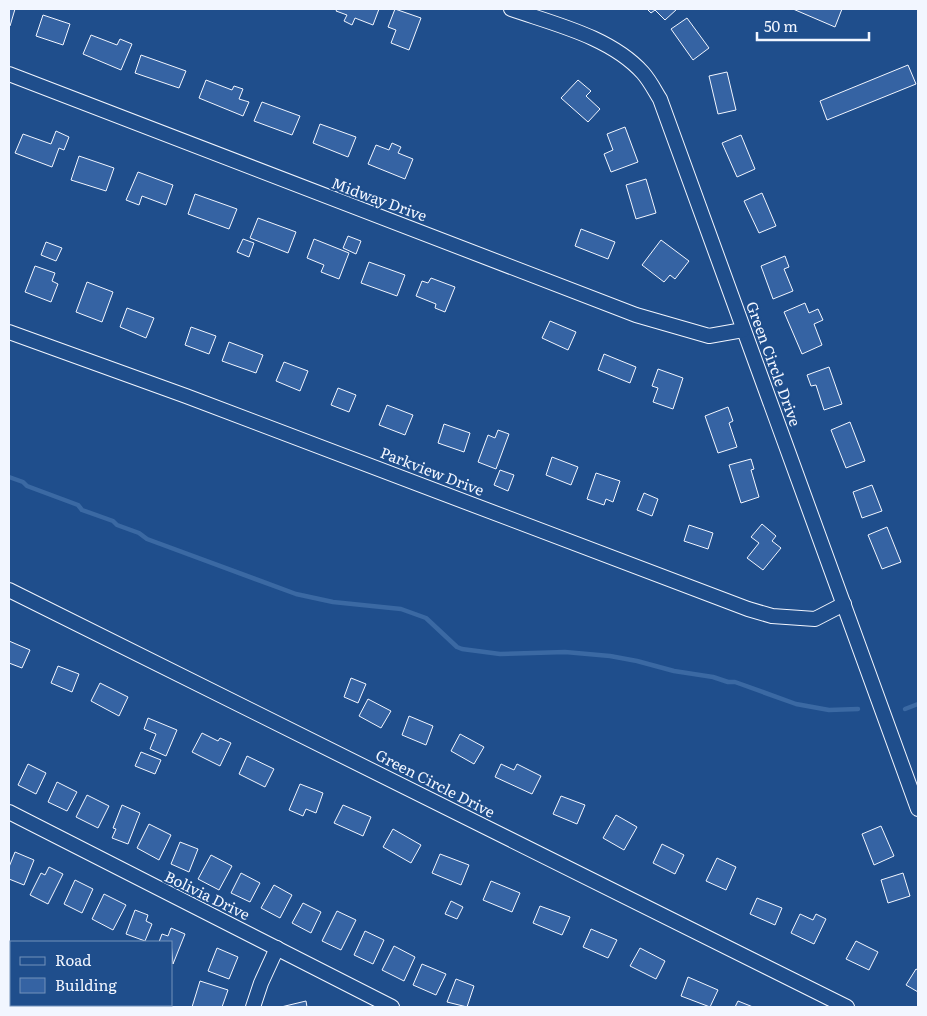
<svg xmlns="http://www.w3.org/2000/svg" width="927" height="1016" font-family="Literata,serif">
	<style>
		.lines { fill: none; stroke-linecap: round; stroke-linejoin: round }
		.stream { stroke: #3b69a3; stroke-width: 4.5 }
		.building { fill: #3563a3; stroke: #f2f6ff }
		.street-casing { stroke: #f2f6ff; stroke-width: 16 }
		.street { stroke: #1f4e8c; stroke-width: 14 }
		.labels { text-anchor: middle; stroke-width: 4; stroke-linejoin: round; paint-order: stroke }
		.street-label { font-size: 15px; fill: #f2f6ff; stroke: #1f4e8c }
	</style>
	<rect width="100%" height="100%" fill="#1f4e8c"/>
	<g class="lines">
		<g class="stream">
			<path d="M9 477 23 482 27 486 78 505 82 510 113 521 117 525 139 533 147 539 296 594 333 602 401 609 426 618 457 647 462 649 500 654 565 652 610 656 637 661 674 671 713 677 728 682H735L796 704 829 710 858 709"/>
			<path d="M905 709 918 704"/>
		</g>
	</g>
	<g class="building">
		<path d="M9 9H15L10 26H9Z"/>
		<path d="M337 9H379L373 25 355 18 352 25 344 21 347 15 336 11Z"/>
		<path d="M395 9 421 18 409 50 391 43 396 30 388 27Z"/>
		<path d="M647 9H677L665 20 655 10 651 13Z"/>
		<path d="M793 9H842L835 27Z"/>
		<path d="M43 15 70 24 63 45 36 36Z"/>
		<path d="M687 18 709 48 693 60 671 29Z"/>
		<path d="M91 35 117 45 120 39 132 44 121 70 83 54Z"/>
		<path d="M141 55 186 71 179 88 135 73Z"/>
		<path d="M908 65 916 84 827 120 820 101Z"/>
		<path d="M727 72 736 110 718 114 709 76Z"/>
		<path d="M206 80 232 90 234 86 243 89 239 99 249 102 243 116 199 98Z"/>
		<path d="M578 80 591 91 586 96 600 109 588 122 561 98Z"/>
		<path d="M262 102 300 116 292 135 254 121Z"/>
		<path d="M320 124 356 137 348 157 313 143Z"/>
		<path d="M625 127 638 162 611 172 604 154 613 150 607 134Z"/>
		<path d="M56 131 69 137 64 150 59 148 52 167 15 153 23 134 51 144Z"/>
		<path d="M741 135 755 169 737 177 722 143Z"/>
		<path d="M392 143 401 147 398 153 413 159 405 179 368 164 376 145 389 150Z"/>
		<path d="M79 156 114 168 106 191 71 180Z"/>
		<path d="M138 172 173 185 166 205 142 196 139 205 126 200Z"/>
		<path d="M646 179 656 213 636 219 626 185Z"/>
		<path d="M762 193 776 226 759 233 744 201Z"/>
		<path d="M195 194 237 209 229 229 188 214Z"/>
		<path d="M258 218 296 232 288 253 250 238Z"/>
		<path d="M581 229 615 242 608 259 575 246Z"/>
		<path d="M348 236 361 241 356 254 343 248Z"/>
		<path d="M243 239 254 243 249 257 237 252Z"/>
		<path d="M314 239 349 253 339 279 321 272 324 265 307 258Z"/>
		<path d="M661 240 689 261 675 279 670 275 664 282 642 265Z"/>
		<path d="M46 242 62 248 56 261 41 255Z"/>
		<path d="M785 256 789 267 784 269 793 291 773 299 761 266Z"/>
		<path d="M369 262 405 275 397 296 361 283Z"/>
		<path d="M35 266 55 273 52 281 58 284 51 302 25 292Z"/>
		<path d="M431 278 455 287 445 312 435 308 436 304 416 296 422 281 428 283Z"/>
		<path d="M87 282 113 292 102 322 76 312Z"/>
		<path d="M805 303 809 313 818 309 823 320 814 324 822 345 802 354 784 312Z"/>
		<path d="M127 308 154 318 146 338 120 327Z"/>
		<path d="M550 321 576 332 568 350 542 338Z"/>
		<path d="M191 327 216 336 209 354 185 345Z"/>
		<path d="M229 342 263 355 256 373 222 361Z"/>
		<path d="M604 354 636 367 630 383 598 370Z"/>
		<path d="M284 362 308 371 300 391 276 381Z"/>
		<path d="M829 367 842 404 824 410 816 385 811 386 807 375Z"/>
		<path d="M658 369 683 378 673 409 653 402 658 388 652 386Z"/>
		<path d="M338 388 356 395 349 412 331 405Z"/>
		<path d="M387 405 413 415 405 435 379 425Z"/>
		<path d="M728 407 733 421 729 423 737 447 718 453 705 416Z"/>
		<path d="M850 422 865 461 846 468 831 430Z"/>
		<path d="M444 424 470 433 464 452 438 443Z"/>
		<path d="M498 430 509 434 496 469 478 462 488 435 495 438Z"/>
		<path d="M552 457 578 467 571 485 546 475Z"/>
		<path d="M751 459 754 469 751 470 759 497 741 503 729 465Z"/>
		<path d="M500 470 514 475 508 491 494 485Z"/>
		<path d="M596 473 620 481 613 502 606 499 604 505 587 499Z"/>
		<path d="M872 485 882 511 862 518 853 492Z"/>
		<path d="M644 493 658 499 652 516 637 510Z"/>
		<path d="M762 524 776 536 772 541 781 548 763 570 747 558 759 543 751 537Z"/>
		<path d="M689 525 713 533 708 549 684 541Z"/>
		<path d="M887 527 901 562 882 569 868 535Z"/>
		<path d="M9 641 30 650 22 668 9 663Z"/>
		<path d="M58 666 79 674 72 692 51 683Z"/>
		<path d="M351 678 366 684 358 703 344 697Z"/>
		<path d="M100 683 128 697 119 716 91 701Z"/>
		<path d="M368 699 391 711 381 728 359 716Z"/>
		<path d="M409 716 433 726 426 745 402 735Z"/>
		<path d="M148 718 177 730 166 756 150 749 156 734 144 729Z"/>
		<path d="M202 733 218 741 220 738 231 743 220 766 192 752Z"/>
		<path d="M460 734 484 747 474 764 451 751Z"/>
		<path d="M141 752 161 760 155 774 135 766Z"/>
		<path d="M247 756 274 769 265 787 239 774Z"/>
		<path d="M28 764 46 773 36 794 18 785Z"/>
		<path d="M501 764 514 770 517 764 541 776 532 794 495 777Z"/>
		<path d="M57 782 77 792 67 811 48 802Z"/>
		<path d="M300 784 323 793 316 813 306 809 303 816 289 810Z"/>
		<path d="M87 795 109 806 98 828 76 817Z"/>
		<path d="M561 796 585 805 577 824 553 814Z"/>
		<path d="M122 805 140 813 128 844 112 838 116 829 113 828Z"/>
		<path d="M343 805 371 817 363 836 334 823Z"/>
		<path d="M616 815 637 827 624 850 603 838Z"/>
		<path d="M149 824 171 835 159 860 137 848Z"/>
		<path d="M881 826 894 856 874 865 862 834Z"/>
		<path d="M393 829 421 845 411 863 383 847Z"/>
		<path d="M180 842 198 849 189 872 171 864Z"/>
		<path d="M662 844 684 855 675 874 653 863Z"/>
		<path d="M15 852 34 860 24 885 9 879V867Z"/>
		<path d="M440 854 469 865 461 885 432 873Z"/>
		<path d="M211 855 232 866 219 890 198 879Z"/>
		<path d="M717 858 736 867 726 890 706 881Z"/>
		<path d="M49 867 63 874 48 904 30 895 41 873 45 875Z"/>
		<path d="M241 873 260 883 250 902 231 893Z"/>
		<path d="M903 873 910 896 888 903 881 880Z"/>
		<path d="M75 880 93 889 82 913 64 904Z"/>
		<path d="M491 881 520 893 512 912 483 900Z"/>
		<path d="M274 885 292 895 280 918 261 908Z"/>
		<path d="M104 894 126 905 113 930 92 919Z"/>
		<path d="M757 898 782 908 775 925 750 914Z"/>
		<path d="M451 901 463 907 457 919 445 914Z"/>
		<path d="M303 903 321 912 311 933 292 923Z"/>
		<path d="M540 906 570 917 562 935 533 923Z"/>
		<path d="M135 910 148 915 146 921 152 924 145 941 126 934Z"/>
		<path d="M337 911 356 920 341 950 322 941Z"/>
		<path d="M800 914 813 920 816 914 826 919 814 944 791 933Z"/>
		<path d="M171 928 185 934 173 964 171 942H159L162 934 168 936Z"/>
		<path d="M591 929 617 940 608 958 583 947Z"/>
		<path d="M365 931 384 940 373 964 354 955Z"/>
		<path d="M856 941 878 952 869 970 846 959Z"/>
		<path d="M394 946 415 957 404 981 382 970Z"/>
		<path d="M217 948 238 957 229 979 208 971Z"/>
		<path d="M640 948 665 961 656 979 630 966Z"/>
		<path d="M422 964 446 974 436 995 413 985Z"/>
		<path d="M916 969 918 970V992L906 985Z"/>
		<path d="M688 977 718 990 710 1007 681 996Z"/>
		<path d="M456 979 474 986 467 1007 447 1002Z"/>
		<path d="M200 981 228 990 222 1007H192Z"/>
		<path d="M306 1001 307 1007H281Z"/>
		<path d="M738 1001 753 1007H735Z"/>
	</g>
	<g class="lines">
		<g class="street-casing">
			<g id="street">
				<path d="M511 9C554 24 611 37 643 73 650 81 655 91 660 99L918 809"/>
				<path d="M9 74 636 315 709 336 743 330"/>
				<path d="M9 332 186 396 748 609 772 616 815 619 844 604"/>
				<path d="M9 590 847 1007"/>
				<path d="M9 812 392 1007"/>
				<path d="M253 1007 261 983 277 948"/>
			</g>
		</g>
		<use href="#street" class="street"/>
	</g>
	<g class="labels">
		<g class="street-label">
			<text transform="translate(379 200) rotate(20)" y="5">Midway Drive</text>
			<text transform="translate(773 364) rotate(70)" y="5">Green Circle Drive</text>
			<text transform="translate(432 472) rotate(21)" y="5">Parkview Drive</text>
			<text transform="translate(435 784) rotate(27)" y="5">Green Circle Drive</text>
			<text transform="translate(207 896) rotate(26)" y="5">Bolivia Drive</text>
		</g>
	</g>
	<rect width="927" height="1016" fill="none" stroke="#f2f6ff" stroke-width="20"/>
	<rect x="10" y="941" width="162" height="65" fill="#1f4e8c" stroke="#7391ba"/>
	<rect x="20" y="957" width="25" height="8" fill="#1f4e8c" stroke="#7391ba"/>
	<text x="55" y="966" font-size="15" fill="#f2f6ff">Road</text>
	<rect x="20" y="978" width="25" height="15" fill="#3563a3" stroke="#7391ba"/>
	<text x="55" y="991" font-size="15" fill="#f2f6ff">Building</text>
	<path d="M757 32v8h112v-8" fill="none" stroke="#f2f6ff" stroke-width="2.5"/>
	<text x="764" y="32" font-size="15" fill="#f2f6ff" stroke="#1f4e8c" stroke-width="4" paint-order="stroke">50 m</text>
</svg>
